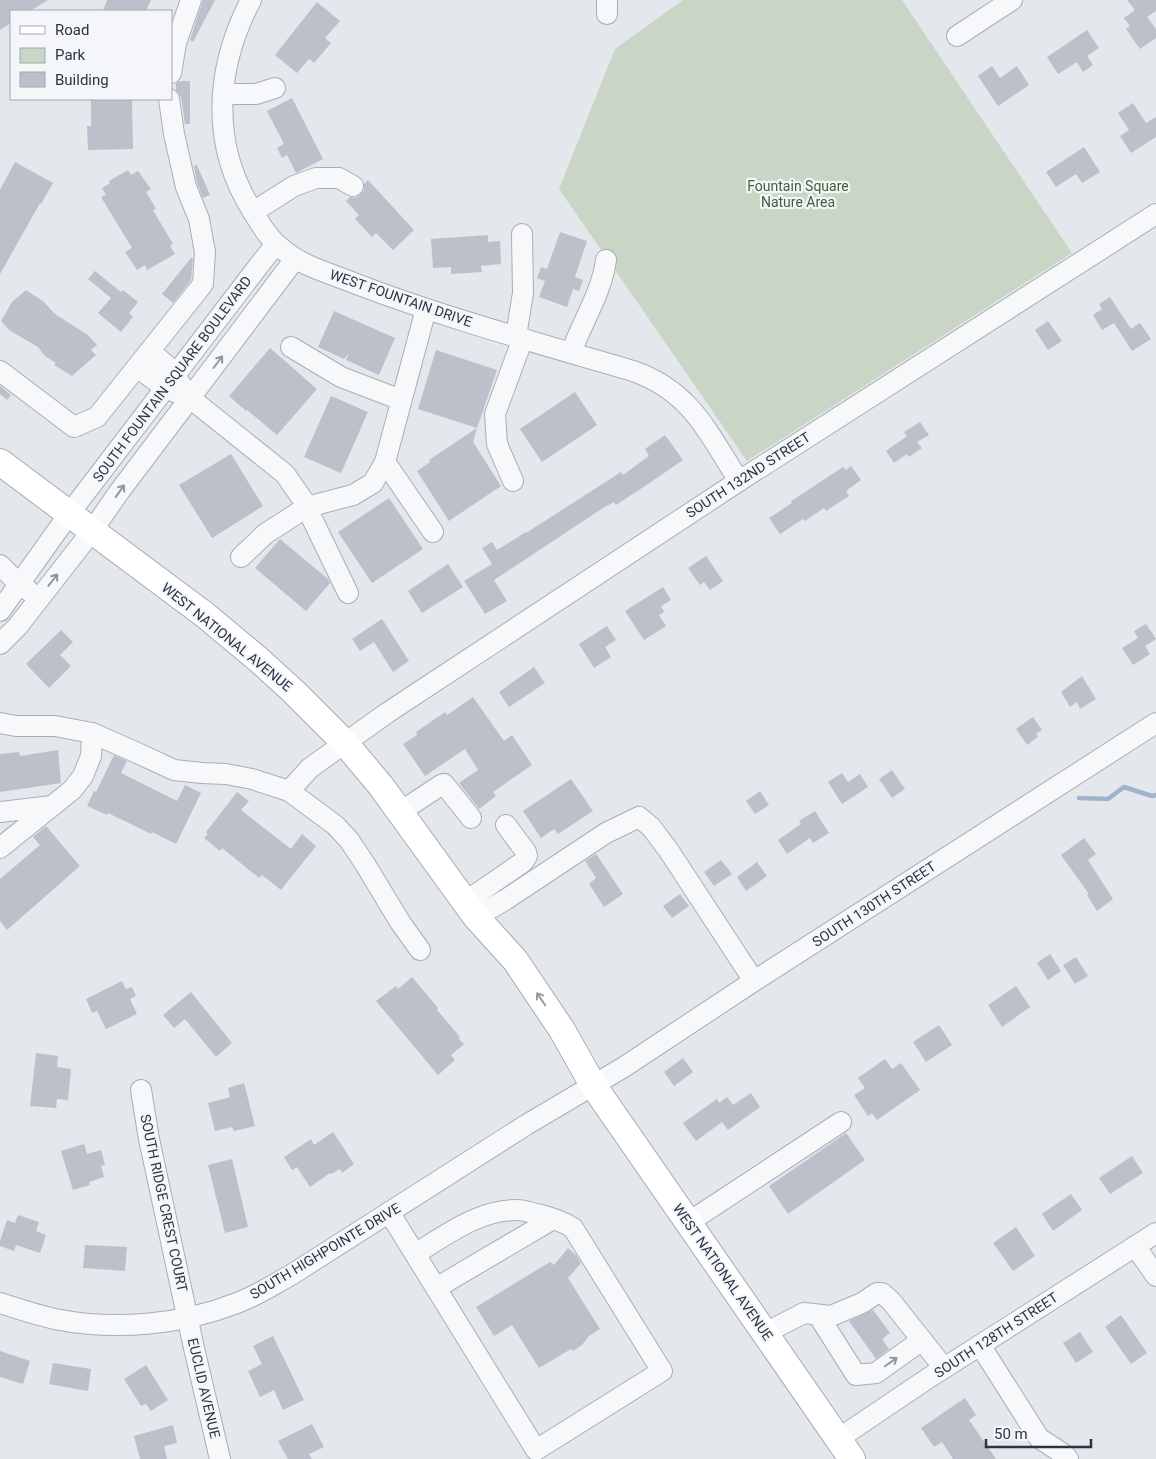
<svg xmlns="http://www.w3.org/2000/svg" width="1156" height="1459" font-family="Roboto,sans-serif">
	<style>
		.green { fill: #c9d6c5 }
		.lines { fill: none; stroke-linecap: round; stroke-linejoin: round }
		.stream { stroke: #9fb4cc; stroke-width: 4.5 }
		.building { fill: #bbc0ca }
		.minor-casing { stroke: #a9aeb7; stroke-width: 22 }
		.major-casing { stroke: #a3abb8; stroke-width: 28 }
		.minor { stroke: #f7f8fa; stroke-width: 20 }
		.major { stroke: #fff; stroke-width: 26 }
		.oneway { stroke: #9196a0 }
		.oneway2 { stroke: #959aa2 }
		.labels { text-anchor: middle; stroke-width: 4.5; stroke-linejoin: round; paint-order: stroke }
		.park-label { font-size: 14px; fill: #3f6138; stroke: #f4f6f9 }
		.street-label { font-size: 14px; fill: #2b3445; stroke: #f4f6f9 }
	</style>
	<rect width="100%" height="100%" fill="#e4e7ec"/>
	<path class="green" d="M683 0H902L1072 253 747 461 559 189 615 49Z"/>
	<g class="lines">
		<path class="stream" d="M1079 798 1108 799 1124 787 1152 796 1156 795"/>
	</g>
	<g class="building">
		<path d="M0 0H48L30 11H11V23L0 30Z"/>
		<path d="M107 0H151L146 11H103Z"/>
		<path d="M203 0H215L193 42 190 40Z"/>
		<path d="M1127 0H1156V11L1147 17 1156 29V38L1140 49 1126 29 1130 26 1124 18 1135 10Z"/>
		<path d="M317 2 340 21 325 38 331 43 314 63 309 59 297 73 275 55Z"/>
		<path d="M1087 30 1099 48 1087 56 1093 65 1083 72 1077 62 1058 74 1047 57Z"/>
		<path d="M992 66 1000 78 1017 66 1029 85 998 106 978 76Z"/>
		<path d="M180 81H190V124H185L181 97 176 90V83Z"/>
		<path d="M292 98 323 159 296 173 287 155 282 158 277 148 284 144 267 111Z"/>
		<path d="M91 99H132L133 149 88 150 87 126H91Z"/>
		<path d="M1133 103 1146 123 1156 117V137L1131 153 1120 136 1129 130 1118 113Z"/>
		<path d="M1084 147 1100 172 1082 183 1076 174 1056 187 1046 172Z"/>
		<path d="M15 162 53 183 41 204 40 203 0 274V190Z"/>
		<path d="M197 165 210 195 203 198 197 183 194 166Z"/>
		<path d="M128 170 131 175 138 171 151 189 146 192 156 209 153 210 173 244 170 246 175 254 147 270 145 265 137 270 125 252 132 248 101 197 106 195 102 188 110 183 109 181Z"/>
		<path d="M368 180 414 230 393 250 376 233 372 237 355 219 359 215 346 201 350 197 354 198 359 196 364 191V184Z"/>
		<path d="M560 232 587 241 575 277 583 280 579 291 573 289 567 307 539 297 545 281 537 278 541 267 547 269Z"/>
		<path d="M488 235V242L500 241 501 264 481 266 482 272 451 274V267L433 268 431 239Z"/>
		<path d="M191 258 193 259 191 280 173 303 162 294Z"/>
		<path d="M95 271 121 292 123 290 138 302 129 313 133 317 121 332 98 313 111 298 88 279Z"/>
		<path d="M26 290 44 302 55 314 88 335 97 345 91 350 96 355 72 376 54 365 56 363 45 356 38 347 9 330 1 321 12 302Z"/>
		<path d="M1110 297 1131 329 1140 323 1151 339 1132 351 1114 323 1102 330 1093 315 1102 309 1099 304Z"/>
		<path d="M334 311 395 338 379 375 346 360 349 354 344 359 318 347Z"/>
		<path d="M1048 321 1062 341 1048 350 1035 330Z"/>
		<path d="M270 348 317 389 277 435 247 410 246 411 229 396Z"/>
		<path d="M436 350 497 370 477 428 418 409Z"/>
		<path d="M0 386 11 395 7 400 0 394Z"/>
		<path d="M575 392 597 425 542 462 520 429Z"/>
		<path d="M331 396 368 412 341 473 304 457Z"/>
		<path d="M920 422 929 435 917 442 922 448 909 457 907 454 894 463 886 451 907 436 904 432Z"/>
		<path d="M477 428 473 442 501 486 449 521 417 471 430 462 429 460Z"/>
		<path d="M665 435 683 460 648 484 616 505 614 502 603 508 494 580 507 601 485 614 464 581 492 564 482 548 492 542 497 550 526 532V533L621 472 623 475 649 456 645 449Z"/>
		<path d="M231 454 263 506 212 538 179 485Z"/>
		<path d="M851 466 861 480 846 491 849 496 826 511 824 508 805 521 803 519 780 534 769 518 792 503 791 501 802 494 843 467 846 470Z"/>
		<path d="M389 498 423 549 372 583 338 532Z"/>
		<path d="M280 539 328 579 330 583 306 611 255 568Z"/>
		<path d="M706 556 723 581 710 590 704 582 700 585 688 568Z"/>
		<path d="M448 564 463 587 422 613 408 591Z"/>
		<path d="M663 587 671 600 661 606 664 612 659 615 666 626 644 640 625 611Z"/>
		<path d="M382 619 409 661 393 672 374 642 360 651 352 639Z"/>
		<path d="M1146 624 1156 639 1145 646 1150 654 1133 665 1122 648 1138 638 1134 631Z"/>
		<path d="M607 626 616 640 605 647 611 657 594 668 579 644Z"/>
		<path d="M61 630 73 642 60 655 71 666 49 688 26 664Z"/>
		<path d="M534 667 545 683 509 707 499 692Z"/>
		<path d="M1082 676 1096 699 1080 709 1077 702 1070 707 1061 692Z"/>
		<path d="M473 697 504 741 512 735 532 765 493 792 496 796 479 809 459 783 478 770 465 749 425 776 403 744 417 735 416 732 445 712 447 715Z"/>
		<path d="M1033 717 1042 730 1036 734 1038 737 1027 745 1016 729Z"/>
		<path d="M58 750 61 783 0 792V754L19 752 20 756Z"/>
		<path d="M114 755 127 761 121 773 177 801 185 785 201 793 176 844 152 832 151 834 108 813 107 815 87 806 94 791 96 792Z"/>
		<path d="M892 770 905 789 892 798 879 779Z"/>
		<path d="M842 773 848 782 860 774 868 787 842 804 828 782Z"/>
		<path d="M571 779 593 811 558 834 554 829 541 838 523 811Z"/>
		<path d="M760 791 769 805 755 814 746 801Z"/>
		<path d="M237 792 249 801 241 810 291 849 302 834 316 846 281 890 262 875 259 878 222 848 220 851 204 838 208 834 206 832Z"/>
		<path d="M815 811 829 833 813 843 810 838 787 854 778 840 801 824 799 821Z"/>
		<path d="M46 826 80 866 7 930 0 921V879L40 845 33 837Z"/>
		<path d="M1084 838 1096 854 1088 860 1113 899 1097 911 1087 895 1089 894 1061 855Z"/>
		<path d="M596 854 623 894 604 907 589 884 596 878 585 861Z"/>
		<path d="M721 860 732 874 714 886 704 872Z"/>
		<path d="M757 862 767 876 746 891 737 877Z"/>
		<path d="M680 894 689 906 672 918 663 906Z"/>
		<path d="M1050 954 1061 971 1048 980 1037 963Z"/>
		<path d="M1076 957 1088 976 1075 984 1063 965Z"/>
		<path d="M412 977 438 1008 437 1010 460 1037 458 1038 464 1044 451 1055 455 1060 438 1075 376 1001 396 986 398 989Z"/>
		<path d="M122 981 126 989 132 987 136 996 130 999 137 1014 106 1029 97 1011 92 1013 86 999Z"/>
		<path d="M1016 986 1030 1007 1002 1027 988 1005Z"/>
		<path d="M191 992 232 1043 216 1057 185 1019 174 1028 163 1015Z"/>
		<path d="M939 1025 952 1045 926 1062 913 1042Z"/>
		<path d="M36 1053 58 1056 57 1067 71 1069 68 1100 57 1099 56 1108 30 1106Z"/>
		<path d="M683 1058 693 1072 674 1086 664 1072Z"/>
		<path d="M885 1059 892 1069 901 1063 920 1090 877 1120 872 1113 868 1116 854 1095 865 1088 858 1078Z"/>
		<path d="M244 1083 255 1126 234 1131 232 1127 215 1131 208 1103 230 1097 228 1088Z"/>
		<path d="M751 1093 760 1107 728 1130 722 1122 696 1141 683 1123 717 1099 719 1103 727 1097 733 1105Z"/>
		<path d="M333 1132 354 1164 342 1173 340 1169 331 1174 330 1173 310 1187 297 1167 292 1170 284 1157 311 1139 314 1145Z"/>
		<path d="M846 1133 865 1160 788 1214 769 1186Z"/>
		<path d="M84 1144 87 1154 101 1150 105 1165 101 1166 104 1177 89 1182 90 1185 73 1190 61 1151Z"/>
		<path d="M1132 1156 1143 1173 1110 1194 1099 1178Z"/>
		<path d="M232 1159 248 1227 225 1233 208 1165Z"/>
		<path d="M1071 1194 1082 1210 1053 1231 1042 1214Z"/>
		<path d="M18 1215 39 1222 36 1231 46 1235 40 1253 16 1245 14 1251 0 1246V1241L7 1220 15 1223Z"/>
		<path d="M1016 1227 1035 1256 1013 1271 993 1243Z"/>
		<path d="M85 1245 127 1247 125 1271 83 1268Z"/>
		<path d="M568 1248 576 1255 581 1263 568 1278 600 1329 589 1336 582 1345 573 1351 571 1349 539 1368 512 1325 494 1336 476 1307 550 1262 554 1265Z"/>
		<path d="M873 1310 890 1333 882 1339 889 1349 876 1359 849 1321Z"/>
		<path d="M1121 1315 1147 1353 1131 1364 1105 1327Z"/>
		<path d="M1080 1332 1093 1352 1076 1363 1063 1343Z"/>
		<path d="M273 1336 304 1400 283 1410 274 1390 260 1397 248 1371 262 1364 253 1346Z"/>
		<path d="M0 1351 30 1361 23 1384 0 1377Z"/>
		<path d="M53 1363 91 1369 88 1391 49 1384Z"/>
		<path d="M146 1365 168 1400 151 1411 146 1404 141 1406 124 1379Z"/>
		<path d="M965 1398 976 1415 969 1420 996 1459H953L942 1442 934 1447 921 1428Z"/>
		<path d="M312 1424 324 1447 309 1454 312 1459H288L278 1441Z"/>
		<path d="M173 1425 177 1443 164 1446 167 1459H140L134 1436Z"/>
	</g>
	<g class="lines">
		<g class="minor-casing">
			<g id="minor">
				<path d="M251 0C215 69 210 145 253 212 261 225 269 239 281 248 302 267 333 274 359 285 449 319 541 344 633 371 691 391 708 433 739 481"/>
				<path d="M607 14V0"/>
				<path d="M957 36 1012 0"/>
				<path d="M171 73 176 43 191 0"/>
				<path d="M223 94H256L275 88"/>
				<path d="M253 212 294 186 316 178H339L353 186"/>
				<path d="M516 336 523 293 522 234"/>
				<path d="M291 347 341 377 401 400"/>
				<path d="M149 352C165 362 172 370 182 386"/>
				<path d="M571 353C582 322 602 292 606 260"/>
				<path d="M137 367 165 388 190 398 285 474 303 500 348 593"/>
				<path d="M0 371 74 427 97 417 203 284 205 252 199 219 186 187 174 134 169 99"/>
				<path d="M385 462 433 532"/>
				<path d="M513 481 497 444 495 414 523 338"/>
				<path d="M241 557 265 534 307 507 353 495 373 483 385 462 426 309"/>
				<path d="M0 565 19 584 29 591"/>
				<path d="M0 611 69 514 260 264 276 244"/>
				<path d="M0 644 18 626 92 531 119 492 295 259"/>
				<path d="M0 723 16 726H55L92 733 91 756 83 776 72 790 0 848"/>
				<path d="M92 733 133 751 174 770 202 773 226 774 252 779 289 791"/>
				<path d="M0 812 52 806"/>
				<path d="M400 812 441 785 444 784 471 818"/>
				<path d="M465 902 523 862 527 856 526 852 506 825"/>
				<path d="M476 917 505 900 606 833 639 817 651 827 669 851 754 981"/>
				<path d="M420 950 400 922 365 864 349 840 335 825 289 791 310 768 387 713 739 481 1156 214"/>
				<path d="M141 1090 149 1139 194 1348 220 1459"/>
				<path d="M389 1212 536 1450 662 1371 573 1228C562 1221 550 1217 537 1214 531 1213 524 1210 518 1210 480 1209 446 1235 415 1254"/>
				<path d="M689 1222 841 1122"/>
				<path d="M1135 1246 1156 1276"/>
				<path d="M436 1288 553 1219"/>
				<path d="M0 1303C18 1309 37 1315 55 1319 114 1331 181 1325 237 1303 256 1296 273 1285 291 1275L526 1125 624 1067 751 983 1156 723"/>
				<path d="M818 1315 856 1375 876 1373 922 1340"/>
				<path d="M765 1333 804 1313 831 1316 862 1303 877 1293H882L891 1301 944 1368"/>
				<path d="M980 1345 1039 1438 1065 1455 1068 1459"/>
				<path d="M838 1439 930 1377 1156 1233"/>
			</g>
		</g>
		<g class="major-casing">
			<path id="major" d="M0 462 205 615 259 660 294 692 345 743 381 786 476 917 515 960 562 1030 593 1085 852 1459"/>
		</g>
		<use href="#minor" class="minor"/>
		<use href="#major" class="major"/>
	</g>
	<defs><path id="oneway-shaft" d="M-6 0H5M1.5-3L5.5 0L1.5 3" fill="none" stroke-width="1.6" stroke-linecap="round" stroke-linejoin="round" transform="scale(1.25)"/></defs>
	<g class="oneway">
		<use href="#oneway-shaft" transform="translate(218 362) rotate(-53)"/>
		<use href="#oneway-shaft" transform="translate(120 491) rotate(-54)"/>
		<use href="#oneway-shaft" transform="translate(53 580) rotate(-52)"/>
		<use href="#oneway-shaft" transform="translate(891 1362) rotate(-35)"/>
	</g>
	<use class="oneway2" href="#oneway-shaft" transform="translate(541 999) rotate(-124)"/>
	<g class="labels">
		<g class="park-label">
			<text x="798" y="191">Fountain Square<tspan x="798" dy="16">Nature Area</tspan></text>
		</g>
		<g class="street-label">
			<text transform="translate(401 298) rotate(19)" y="5">WEST FOUNTAIN DRIVE</text>
			<text transform="translate(172 379) rotate(-53)" y="5">SOUTH FOUNTAIN SQUARE BOULEVARD</text>
			<text transform="translate(748 475) rotate(-33)" y="5">SOUTH 132ND STREET</text>
			<text transform="translate(227 637) rotate(39)" y="5">WEST NATIONAL AVENUE</text>
			<text transform="translate(874 904) rotate(-33)" y="5">SOUTH 130TH STREET</text>
			<text transform="translate(164 1203) rotate(78)" y="5">SOUTH RIDGE CREST COURT</text>
			<text transform="translate(325 1251) rotate(-31)" y="5">SOUTH HIGHPOINTE DRIVE</text>
			<text transform="translate(723 1272) rotate(55)" y="5">WEST NATIONAL AVENUE</text>
			<text transform="translate(996 1335) rotate(-33)" y="5">SOUTH 128TH STREET</text>
			<text transform="translate(204 1388) rotate(77)" y="5">EUCLID AVENUE</text>
		</g>
	</g>
	<rect x="10" y="10" width="162" height="90" fill="#f4f6f9" stroke="#a4a8b1"/>
	<rect x="20" y="26" width="25" height="8" fill="#ffffff" stroke="#a4a8b1"/>
	<text x="55" y="35" font-size="15" fill="#2b3445">Road</text>
	<rect x="20" y="48" width="25" height="15" fill="#c9d6c5" stroke="#a4a8b1"/>
	<text x="55" y="60" font-size="15" fill="#2b3445">Park</text>
	<rect x="20" y="72" width="25" height="15" fill="#bbc0ca" stroke="#a4a8b1"/>
	<text x="55" y="85" font-size="15" fill="#2b3445">Building</text>
	<path d="M986 1439v8h105v-8" fill="none" stroke="#2b3445" stroke-width="2.5"/>
	<text x="994" y="1439" font-size="15" fill="#2b3445" stroke="#f4f6f9" stroke-width="4" paint-order="stroke">50 m</text>
</svg>
